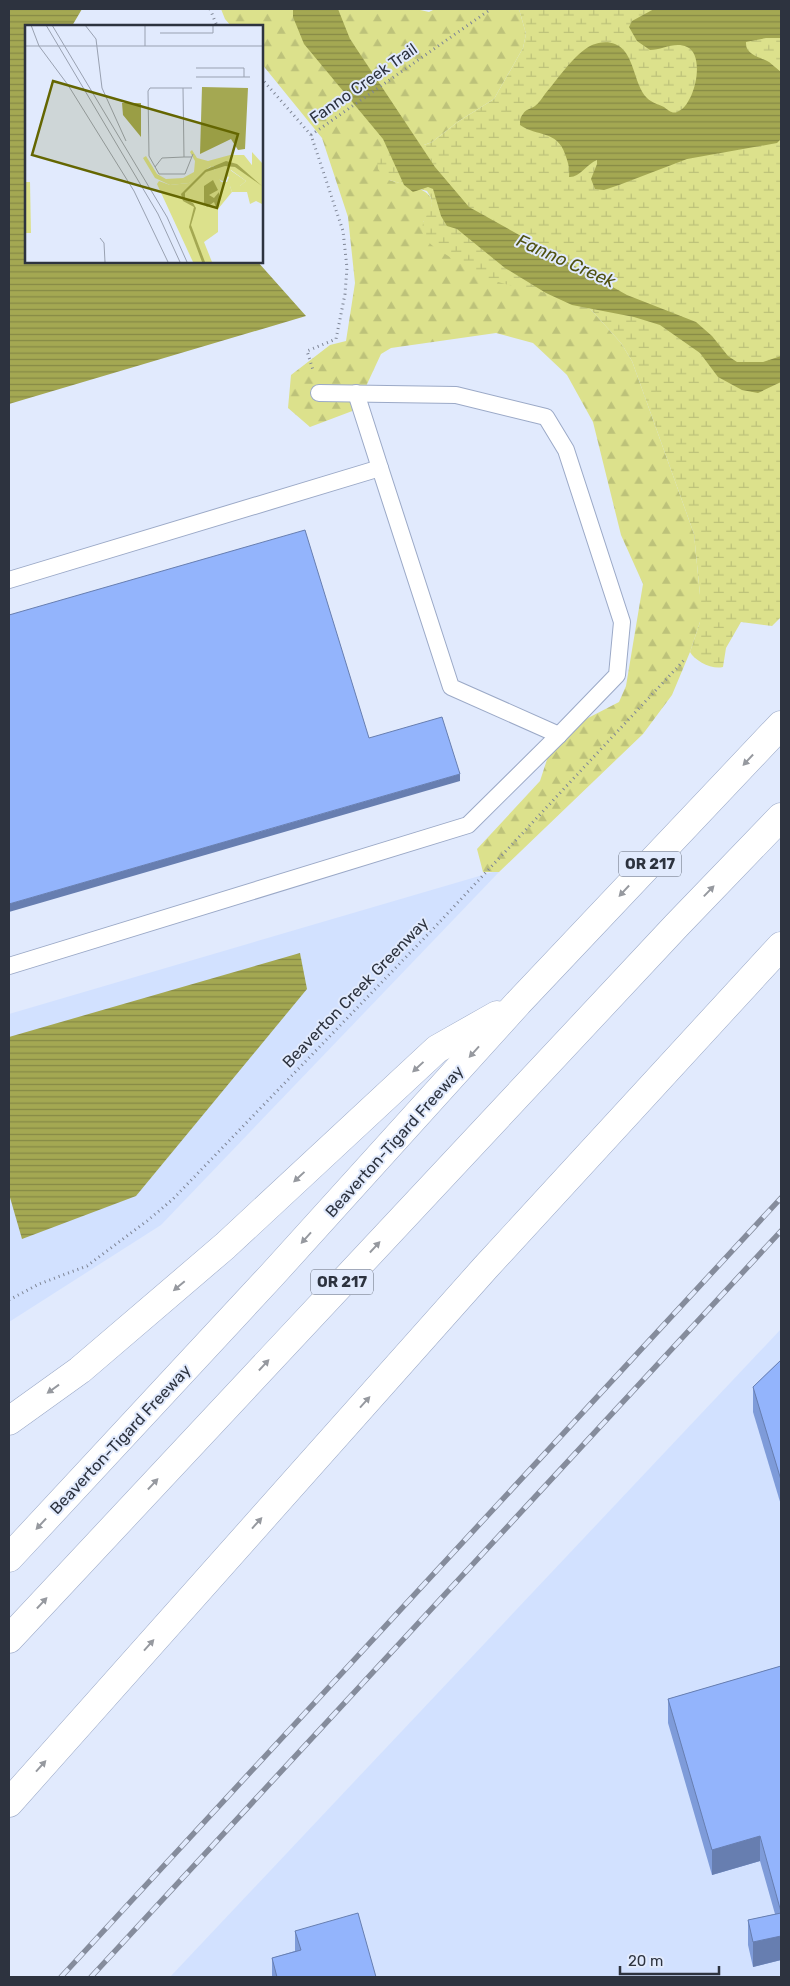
<svg xmlns="http://www.w3.org/2000/svg" width="790" height="1986" font-family="Rubik,sans-serif">
	<style>
		.built { fill: #d2e1ff }
		.forest { fill: url(#forest-firs) }
		.wetland { fill: url(#wetland-marsh) }
		.water { fill: url(#water-rules) }
		.lines { fill: none; stroke-linecap: round; stroke-linejoin: round }
		.service-casing { stroke: #9ba9c7; stroke-width: 18 }
		.motorway-casing { stroke: #9ba9c7; stroke-width: 29 }
		.path { stroke: #7e8595; stroke-width: 3; stroke-dasharray: 1 4; stroke-linecap: butt }
		.service { stroke: #fff; stroke-width: 16 }
		.motorway { stroke: #fff; stroke-width: 28 }
		.rail-casing { stroke: #858c9c; stroke-width: 5.5 }
		.rail { stroke: #e1eafd; stroke-width: 4; stroke-dasharray: 11; stroke-linecap: butt }
		.wall { fill: #7e9bd9 }
		.shaded-wall { fill: #677eb0 }
		.building { fill: #93b4fc; stroke: #677eb0 }
		.oneway { fill: #96999f }
		.labels { text-anchor: middle; stroke-width: 4; stroke-linejoin: round; paint-order: stroke }
		.shield { fill: #e1eafd; stroke: #636a78; stroke-width: 1 }
		.shield-label { font-size: 15px; font-weight: bold; fill: #2d333f }
		.street-label { font-size: 16px; fill: #2d333f; stroke: #e1eafd }
		.water-label { font-size: 18px; font-style: italic; fill: #505211; stroke: #e1eafd }
		.inset-road { fill: none; stroke: #99a1b1; stroke-width: 1 }
		.view { fill: #646601; fill-opacity: 0.15; stroke: #646601; stroke-width: 2.5 }
		.inset-edge { fill: none; stroke: #2d333f; stroke-width: 2.5 }
	</style>
	<defs>
		<pattern id="forest-firs" width="22" height="20" patternUnits="userSpaceOnUse" patternTransform="scale(1.25)"><rect width="22" height="20" fill="#dce18c"/><path d="M5 1l3.5 6h-7zM16 11l3.5 6h-7z" fill="#bdc27a"/></pattern>
		<pattern id="wetland-marsh" width="20" height="14" patternUnits="userSpaceOnUse" patternTransform="scale(1.25)"><rect width="20" height="14" fill="#dce18c"/><path d="M1 5h8M5 5V1M11 12h8M15 12V8" fill="none" stroke="#bdc27a"/></pattern>
		<pattern id="water-rules" width="6" height="5" patternUnits="userSpaceOnUse" patternTransform="scale(1.25)"><rect width="6" height="5" fill="#a4a852"/><path d="M0 2.5h6" fill="none" stroke="#868945"/></pattern>
	</defs>
	<rect width="100%" height="100%" fill="#e1eafd"/>
	<g class="built">
		<path d="M493 872H499L161 1225 9 1322V1014Z"/>
		<path d="M781 1329V1977H170Z"/>
	</g>
	<path class="forest" d="M221 9H416L429 12 435 9H519L526 34 523 48 494 99 459 121 432 142 424 145H411L389 180C413 187 449 190 423 222L546 293 584 302 621 343 632 361 694 534 700 595V622L690 652 672 695 643 734 499 872H483L477 849 540 781 555 735 619 702 626 686 643 584 621 535 593 422 567 375 533 343 496 333 391 348 381 354 355 410 310 427 288 408 291 375 330 345 346 341 355 283 348 217 322 138 261 63V26H231L225 19Z"/>
	<path class="wetland" d="M519 9H781V617L772 626 741 622 726 648 723 667C712 670 695 661 690 652L700 622V595L694 534 632 361 621 343 584 302 546 293 524 289 483 278 434 247 426 240 422 231 423 222 432 205 431 198 427 191 389 180 383 176 378 169 377 160 382 152 387 149 411 145H424L432 142 459 121 494 99 523 48 526 34Z"/>
	<g class="water">
		<path d="M9 9H82L72 26H26V261H257L306 316 9 404Z"/>
		<path d="M293 9H338L350 39 435 167 469 207 627 295 696 322 712 336 728 356 737 362H763L781 356V382L758 393 742 390 718 377 700 353 660 325 634 317 572 305 546 293 505 268 457 229 447 226 441 216 433 189 428 187 413 192 404 185 383 139 304 44 293 17Z"/>
		<path d="M654 9H781V38H766L746 42C745 55 760 57 769 62 773 65 777 69 781 72V139L777 143 687 159 619 185 604 190 595 189 591 179 597 164V160C587 164 579 178 569 177 570 168 568 162 565 154 557 130 537 137 520 125 520 121 520 117 523 114 526 109 531 109 535 106 539 103 542 98 545 94 558 79 574 54 592 45 599 42 608 41 615 44 635 52 633 84 647 98 652 103 658 104 664 107 668 110 672 114 677 112 695 106 706 55 687 47 675 41 662 50 650 50L637 41 629 27 632 21Z"/>
		<path d="M300 953 307 989 136 1196 22 1239 9 1194V1037Z"/>
	</g>
	<g class="lines">
		<g class="service-casing">
			<g id="service">
				<path d="M380 468 451 687 559 735"/>
				<path d="M9 580 380 468 356 393"/>
				<path d="M9 966 468 825 559 735 617 675 622 622 566 450 546 417 456 395 319 393"/>
			</g>
		</g>
		<g class="motorway-casing">
			<g id="motorway">
				<path d="M9 1421 80 1370 225 1246 437 1049 497 1015"/>
				<path d="M9 1558 271 1276 518 1003 781 725"/>
				<path d="M9 1639 676 926 781 817"/>
				<path d="M9 1803 485 1268 781 946"/>
			</g>
		</g>
		<g class="path">
			<path d="M210 9 217 26"/>
			<path d="M261 78 311 135 343 231 347 268 345 294 336 339 307 351 313 370"/>
			<path d="M311 135 491 9"/>
			<path d="M9 1300 39 1284 87 1266 147 1221 173 1199 434 928 686 658"/>
		</g>
		<use href="#service" class="service"/>
		<use href="#motorway" class="motorway"/>
		<g class="rail-casing">
			<g id="rail">
				<path d="M61 1977 781 1198"/>
				<path d="M91 1977 781 1231"/>
			</g>
		</g>
		<use href="#rail" class="rail"/>
	</g>
	<g class="wall">
		<path d="M781 1360V1505L753 1412V1387Z"/>
		<path d="M781 1666V1960L753 1967 748 1945V1920L775 1914 760 1861 712 1875 668 1723V1699Z"/>
		<path d="M295 1931 376 1977H272V1958L295 1951Z"/>
	</g>
	<g class="shaded-wall">
		<path d="M460 774V781L9 912V904Z"/>
		<path d="M760 1836V1861L712 1875V1850Z"/>
		<path d="M781 1936V1960L753 1967V1942Z"/>
	</g>
	<g class="building">
		<path d="M305 530 369 738 442 717 460 774 9 904V615Z"/>
		<path d="M781 1360V1480L753 1387Z"/>
		<path d="M781 1666V1912L760 1836 712 1850 668 1699Z"/>
		<path d="M358 1913 376 1977H277L272 1958 301 1950 295 1931Z"/>
		<path d="M781 1913V1936L753 1942 748 1920Z"/>
	</g>
	<defs><path id="oneway-solid" d="M-6-.8H1V-3.2L6.5 0L1 3.2V.8H-6Z" transform="scale(1.25)"/></defs>
	<g class="oneway">
		<use href="#oneway-solid" transform="translate(748 760) rotate(133)"/>
		<use href="#oneway-solid" transform="translate(624 891) rotate(133)"/>
		<use href="#oneway-solid" transform="translate(709 891) rotate(-46)"/>
		<use href="#oneway-solid" transform="translate(474 1052) rotate(132)"/>
		<use href="#oneway-solid" transform="translate(418 1067) rotate(137)"/>
		<use href="#oneway-solid" transform="translate(299 1177) rotate(137)"/>
		<use href="#oneway-solid" transform="translate(306 1238) rotate(132)"/>
		<use href="#oneway-solid" transform="translate(375 1247) rotate(-47)"/>
		<use href="#oneway-solid" transform="translate(179 1286) rotate(140)"/>
		<use href="#oneway-solid" transform="translate(264 1365) rotate(-47)"/>
		<use href="#oneway-solid" transform="translate(53 1389) rotate(144)"/>
		<use href="#oneway-solid" transform="translate(365 1402) rotate(-48)"/>
		<use href="#oneway-solid" transform="translate(153 1484) rotate(-47)"/>
		<use href="#oneway-solid" transform="translate(257 1523) rotate(-48)"/>
		<use href="#oneway-solid" transform="translate(41 1524) rotate(133)"/>
		<use href="#oneway-solid" transform="translate(42 1603) rotate(-47)"/>
		<use href="#oneway-solid" transform="translate(149 1645) rotate(-48)"/>
		<use href="#oneway-solid" transform="translate(41 1766) rotate(-48)"/>
	</g>
	<g class="labels">
		<g class="shield">
			<rect x="619" y="851.5" width="62" height="25" rx="4"/>
			<rect x="311" y="1269.5" width="62" height="25" rx="4"/>
		</g>
		<g class="shield-label">
			<text x="650" y="869">OR 217</text>
			<text x="342" y="1287">OR 217</text>
		</g>
		<g class="street-label">
			<text transform="translate(363 83) rotate(-35)" y="6">Fanno Creek Trail</text>
			<text transform="translate(355 992) rotate(-46)" y="6">Beaverton Creek Greenway</text>
			<text transform="translate(394 1141) rotate(-48)" y="6">Beaverton-Tigard Freeway</text>
			<text transform="translate(120 1439) rotate(-47)" y="6">Beaverton-Tigard Freeway</text>
		</g>
		<g class="water-label">
			<text transform="translate(566 261) rotate(24)" y="6">Fanno Creek</text>
		</g>
	</g>
	<g transform="translate(25 25)">
		<rect width="238" height="238" fill="#e1eafd"/>
		<path d="M0 157H5L6 208H0Z" fill="#dce18c"/>
		<path d="M167 125 172 133 183 136 205 130H219L237 153V179L231 176 225 179 222 167H207L205 161H215L221 156 206 145 200 157 191 153 189 141H186L164 158 145 160 130 153 118 133 121 131 132 149 141 154 158 153 169 147 170 136 165 127Z" fill="#dce18c"/>
		<path d="M187 140 196 157H202L204 152 200 149 205 145 221 156 215 161H205L207 167 193 184V207L179 217 187 237H168L132 159 134 156 145 160 164 158 178 143 183 144Z" fill="#dce18c"/>
		<path d="M227 127 237 138V159L227 154Z" fill="#dce18c"/>
		<path d="M177 62 223 63 220 124 213 125 206 114 175 129ZM97 78H116V112L98 90ZM201 136 212 139 237 161 210 142 200 141 181 147 160 168V174L168 178 171 183 166 200 180 237H177L164 202 169 182 158 176 156 169 180 145ZM188 155 193 165 184 170 189 173 194 167V177L191 182 189 177 182 182 179 178V161Z" fill="#a4a852"/>
		<path class="inset-road" d="M6 0 14 21 43 60 109 166 143 237M21 0 133 189 155 237M27 0 142 192 162 237M60 0 71 14 77 63 101 116M135 8H188V0M0 21H238M120 21V0M171 43H219V52M171 52H225M158 63 159 132H167M167 63H125L123 66 124 131 134 149H160L168 129M130 142 137 133 159 132M75 213 79 218 80 237"/>
		<path class="view" d="M28 56 213 109 192 183 7 130Z"/>
		<rect width="238" height="238" class="inset-edge"/>
	</g>
	<rect width="790" height="1986" fill="none" stroke="#2d333f" stroke-width="20"/>
	<path d="M620 1966v8h99v-8" fill="none" stroke="#2d333f" stroke-width="2.5"/>
	<text x="628" y="1966" font-size="15" fill="#2d333f" stroke="#e1eafd" stroke-width="4" paint-order="stroke">20 m</text>
</svg>
